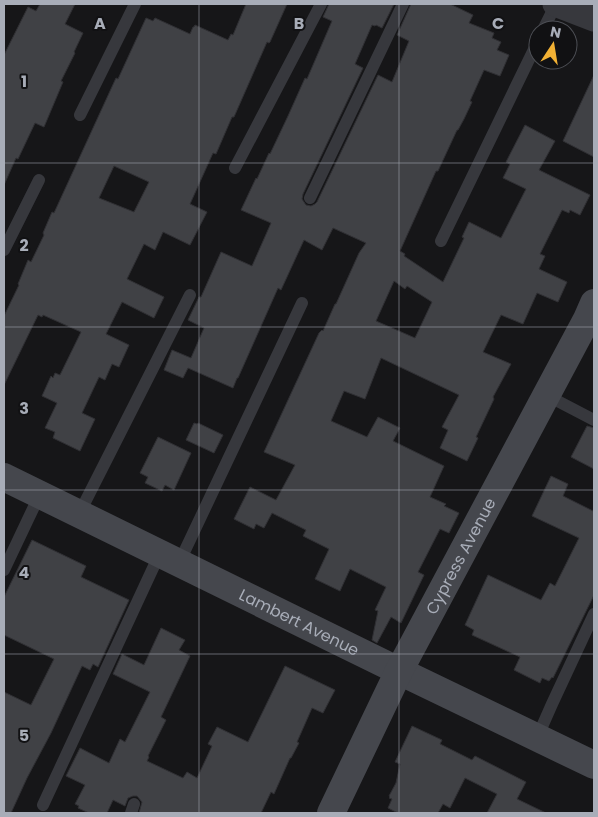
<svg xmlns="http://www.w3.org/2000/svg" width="598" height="817" font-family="Poppins,sans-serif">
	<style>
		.building { fill: #404145; stroke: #303034; fill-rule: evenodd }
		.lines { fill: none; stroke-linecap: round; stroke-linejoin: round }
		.lane { stroke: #37383d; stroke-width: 12 }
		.street { stroke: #37383d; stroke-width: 25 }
		.secondary { stroke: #45474d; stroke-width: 28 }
		.grid { fill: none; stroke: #a8adb8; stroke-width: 1; stroke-opacity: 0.55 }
		.labels { text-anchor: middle; stroke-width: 4; stroke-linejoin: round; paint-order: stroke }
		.street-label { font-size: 16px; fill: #a8adb8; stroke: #111113 }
		.grid-label { font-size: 16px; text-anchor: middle; font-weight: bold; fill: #a8adb8; stroke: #111113; stroke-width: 4; stroke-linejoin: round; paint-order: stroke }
	</style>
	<rect width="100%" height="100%" fill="#161618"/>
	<g class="building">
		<path d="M40 4H75L65 24 83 33 74 52 75 53 61 81 63 82 44 127 35 123 18 159 16 158 4 185V55L28 7 36 11Z"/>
		<path d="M246 4H287L270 42 269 43 267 42 234 117H232L216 154 213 153 190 204 207 212 190 245 163 232 155 250 144 244 127 279 164 297 154 318 122 302 106 334 129 345 119 367 112 364 105 380 99 377 82 413 95 419 80 451 53 438 55 432 45 428 57 403 42 396 51 376 53 378 55 373 60 375 81 332 43 315 42 317 38 315 4 385V316L19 285 18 284 28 260 31 262 44 235 43 233 52 212 54 213 116 78 118 79 146 18 153 21 155 18 190 34 193 27H194L195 25 228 40 231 34 233 35ZM114 166 149 182 134 212 99 198Z"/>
		<path d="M329 4H394L382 28 376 25 375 26 372 25 355 64 363 68 303 194 302 199 306 205 311 206 315 204 317 202 378 75 392 82 409 41 397 35 411 4H450L473 15 469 23 494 33 492 38 501 42 497 50 509 55 500 76 484 70 470 101 472 102 464 119 458 130H457L438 171H436L431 182 400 251 405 254 404 256 443 282 464 238 462 237 469 222 501 238 526 189 503 178 510 164 506 162 525 125 555 141 539 170 590 195 580 215 570 210 569 213 562 210 540 254 545 256 539 269 567 282 558 302 537 293 523 324 501 315 483 352 511 364 493 397 494 399 476 437 478 438 467 461 440 448 448 430 442 427 459 395 381 358 365 399 344 391 331 421 367 437 378 417 400 428 393 441 444 466 430 497 446 504 444 506 459 513 449 533 440 529 418 572 424 575 401 623 391 617 377 643 372 640 378 611 375 610 386 587 350 569 340 591 315 579 329 549 303 536 306 530 272 513 264 528 256 524 254 529 234 519 250 487 276 500 295 465 264 452 319 333 322 330 323 331 335 304H336L359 253 366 243 333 228 322 250 304 240 281 290 278 288 238 378H237L233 388 188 368 183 378 164 370 172 350 191 358 204 328 188 320 199 297H201L221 252 252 266 271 223 241 210 256 178 257 179 269 153 270 154 288 116 305 78 307 79 332 21 323 17ZM394 281 405 289 407 286 432 302 415 338 376 321Z"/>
		<path d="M594 75V157L563 141Z"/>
		<path d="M194 423 197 424 198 423 223 435 214 453 186 440Z"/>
		<path d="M587 426 594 428V469L571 457Z"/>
		<path d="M158 437 191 453 174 490 165 485 162 491 145 483 148 477 140 473Z"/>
		<path d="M551 476 568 484 563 496 593 511 594 507V595L553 678 552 677 549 681 542 678 540 683 514 670 520 657 472 635 474 630 465 625 488 575 541 600 550 583 555 586 579 538 532 516Z"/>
		<path d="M32 540 86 566 81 577 129 600 98 667 93 664 90 670 82 666 51 733 27 778 11 813H4V692L31 705 54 659 4 635V597Z"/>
		<path d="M161 628 185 640 179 650 190 656 161 717 166 720 148 756 149 757 147 761 183 778 187 772 197 778 212 746 208 744 217 727 248 742 285 666 335 690 323 713 312 708 297 742 299 743 291 758H290L274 794 271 792 261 813H139L142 802 137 796H133L128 798 125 806 113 800 107 813H89L78 808 79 806 75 804 85 785 66 776 80 748 109 763 120 739 125 742 150 692 113 674 122 654 144 665Z"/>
		<path d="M412 726 442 740 440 744 472 760 475 756 526 782 517 799 546 813H487L497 794 465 778 450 808 443 804 438 813H398L388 808 392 799 389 798 390 797 389 796 396 783 400 764 395 762Z"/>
	</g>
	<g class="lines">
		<g class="lane">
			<path d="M543 30 556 4"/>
			<path d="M80 115 135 4"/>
			<path d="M235 168 321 4"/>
			<path d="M310 198 403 4"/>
			<path d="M441 241 538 41"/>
			<path d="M4 250 39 180"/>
			<path d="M546 395 594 420"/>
			<path d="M79 514 190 295"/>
			<path d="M179 563 302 303"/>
			<path d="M4 570 40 494"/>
			<path d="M537 738 552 704 594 614"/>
			<path d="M43 805 160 553"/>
			<path d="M131 813 134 804"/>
		</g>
		<path class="street" d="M555 4 594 19"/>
		<g class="secondary">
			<path id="s1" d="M4 477 399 671 594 765"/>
			<path id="s2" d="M331 813 399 671 587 319 594 303"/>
		</g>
	</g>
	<path class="grid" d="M199 4V813M399 4V813M4 163H594M4 327H594M4 490H594M4 654H594"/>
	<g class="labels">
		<g class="street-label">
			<text dy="6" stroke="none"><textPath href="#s2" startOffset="288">Cypress Avenue</textPath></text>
			<text dy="6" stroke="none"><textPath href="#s1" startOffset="329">Lambert Avenue</textPath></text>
		</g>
	</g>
	<g class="grid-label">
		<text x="100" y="29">A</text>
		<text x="299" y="29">B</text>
		<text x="498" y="29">C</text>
		<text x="24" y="87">1</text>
		<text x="24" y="251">2</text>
		<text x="24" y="414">3</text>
		<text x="24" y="578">4</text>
		<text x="24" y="741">5</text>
	</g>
	<rect width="598" height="817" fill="none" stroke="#a8adb8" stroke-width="10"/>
	<g transform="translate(553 45) rotate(12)"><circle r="24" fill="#111113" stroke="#4d4f55"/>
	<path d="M0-4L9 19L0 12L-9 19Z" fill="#f2b134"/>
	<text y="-8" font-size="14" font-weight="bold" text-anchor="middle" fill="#a8adb8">N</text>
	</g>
</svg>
